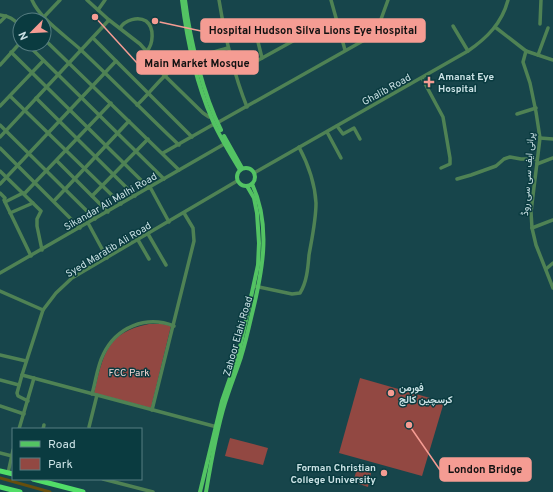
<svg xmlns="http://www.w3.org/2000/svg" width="553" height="492" font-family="Overpass,Vazirmatn,sans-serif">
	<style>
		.green { fill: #924842 }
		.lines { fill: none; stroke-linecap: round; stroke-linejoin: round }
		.canal { stroke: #664e0d; stroke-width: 3 }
		.minor { stroke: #4f8254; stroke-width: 3.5 }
		.major { stroke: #53c363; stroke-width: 4 }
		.highway { stroke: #51dd68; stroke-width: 5 }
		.poi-dot { fill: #f59c93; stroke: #0a3b40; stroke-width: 1.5 }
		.labels { text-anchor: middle; stroke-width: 3; stroke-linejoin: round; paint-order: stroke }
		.poi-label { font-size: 10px; font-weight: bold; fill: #cbe2e5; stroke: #0a3b40; text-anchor: start }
		.street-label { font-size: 10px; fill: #cbe2e5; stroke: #0a3b40 }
		.park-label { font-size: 10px; fill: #f4d6d3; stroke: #0a3b40 }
		.leader { fill: none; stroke: #f59c93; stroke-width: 1.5 }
		.callout-dot { fill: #f59c93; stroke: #0a3b40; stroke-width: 1.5 }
		.callout { fill: #f59c93; stroke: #f59c93; stroke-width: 1.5 }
		.callout-label { font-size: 11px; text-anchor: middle; font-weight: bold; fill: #111 }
	</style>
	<rect width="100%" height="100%" fill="#17454b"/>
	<g class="green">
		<path d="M149 324H163L171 326 151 408 94 393C103 356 106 332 149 324Z"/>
		<path d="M360 378 444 402 422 476 339 453Z"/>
		<path d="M230 438 268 448 263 465 225 456Z"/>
		<path d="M357 469 371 473 368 487 353 482Z"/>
	</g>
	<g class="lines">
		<path class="canal" d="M0 478 50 492"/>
		<g class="minor">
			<path d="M32 0C40 19 66 36 81 50 114 81 146 114 179 145"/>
			<path d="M87 0 109 20 140 44 149 54 160 71 203 113 209 117H211"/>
			<path d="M219 0C225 37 233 72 247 107"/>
			<path d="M331 0 345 50"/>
			<path d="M98 10 105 0"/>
			<path d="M0 15C9 16 14 19 20 26"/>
			<path d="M41 20 60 0"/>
			<path d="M222 21 338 25"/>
			<path d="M0 22 6 16"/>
			<path d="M253 22 262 58"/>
			<path d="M540 24 541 0"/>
			<path d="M453 26 468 51"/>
			<path d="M495 27 526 51 523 62 530 83 536 112 540 138 531 212 532 228 536 245 553 288"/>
			<path d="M120 28C125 20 138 16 146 21 155 28 153 44 147 51"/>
			<path d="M93 38 192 137"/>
			<path d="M44 39 179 170"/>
			<path d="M27 44 164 179"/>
			<path d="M526 51 553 60"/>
			<path d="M11 52 149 188"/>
			<path d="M538 55 548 28"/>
			<path d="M0 65 20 43"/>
			<path d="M235 73 322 25"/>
			<path d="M422 78 443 117 450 158V164L441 168"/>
			<path d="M10 96 121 204"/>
			<path d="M36 98 135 196"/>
			<path d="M137 105C150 93 161 77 175 67 191 57 211 53 228 48"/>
			<path d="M0 106 43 61"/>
			<path d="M517 114 536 108"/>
			<path d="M217 123 368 38 380 22 388 0"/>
			<path d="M0 125 95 219"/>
			<path d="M337 126 343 134 354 128 360 139"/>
			<path d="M327 132 341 158"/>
			<path d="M0 137 109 20"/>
			<path d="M540 138 553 139"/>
			<path d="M0 148 80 228"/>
			<path d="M163 153 214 124"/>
			<path d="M57 161 108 212"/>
			<path d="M537 164 553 158"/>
			<path d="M0 171 41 211 37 219V226L42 250"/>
			<path d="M254 173 468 51C487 38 502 23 508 0"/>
			<path d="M457 179 471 175 496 166 504 159 510 157 521 159H537"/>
			<path d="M0 184 116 61"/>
			<path d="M150 187 169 222"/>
			<path d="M0 193 5 198 4 200 31 256"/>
			<path d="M24 194 111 103"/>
			<path d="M92 196 148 139"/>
			<path d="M54 201 129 121"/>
			<path d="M5 202 23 193"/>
			<path d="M10 213 33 203"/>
			<path d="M88 223 107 258"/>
			<path d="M532 228 553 220"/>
			<path d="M148 234 166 265"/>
			<path d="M138 240 149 259"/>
			<path d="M546 269 553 263"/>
			<path d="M0 273 226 143"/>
			<path d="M254 286 292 294 300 293C307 282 308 267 309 255 312 238 316 220 316 203 315 184 308 164 299 147"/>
			<path d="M0 291 43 310"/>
			<path d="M0 355 26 361"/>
			<path d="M22 375 17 393 18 396 28 401"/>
			<path d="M0 380 19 385"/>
			<path d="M92 394C96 381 97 367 103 355 116 327 146 315 174 326"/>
			<path d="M0 406 24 414"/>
			<path d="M152 410 194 241 193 228 184 213"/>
			<path d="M89 427 97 395"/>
			<path d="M217 427 22 375 43 310 56 293 72 278 237 181"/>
			<path d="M19 429 34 378"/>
			<path d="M43 429 44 425"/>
			<path d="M0 453 12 456"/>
			<path d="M8 473 13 450"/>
			<path d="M103 479 153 492"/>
		</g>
		<g class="major">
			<path d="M182 0C187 40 196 82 212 119 219 136 230 153 240 170"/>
			<path d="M185 0C190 40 203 94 221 130"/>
			<path d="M224 136 242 168"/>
			<circle cx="246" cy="177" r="9"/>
			<path d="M200 492 222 401 239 352 258 265 259 243 257 213 254 198 247 186"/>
			<path d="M206 492C211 462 216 432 225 403 230 387 236 372 241 357 245 344 248 331 251 318 262 274 272 227 252 184"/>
		</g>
		<g class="highway">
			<path d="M0 471 13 474"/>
			<path d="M33 479 83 492"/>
			<path d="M0 487 20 492"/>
		</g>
	</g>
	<g class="poi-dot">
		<path d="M427 76h4v4h4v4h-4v4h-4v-4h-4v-4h4z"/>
		<circle cx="391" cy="393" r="4"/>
		<circle cx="384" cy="473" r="4"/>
	</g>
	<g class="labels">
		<g class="poi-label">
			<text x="438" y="80">Amanat Eye<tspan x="438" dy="12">Hospital</tspan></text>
			<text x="399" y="391">فورمن<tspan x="399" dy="12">کرسچین کالج</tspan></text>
			<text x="376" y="471" text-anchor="end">Forman Christian<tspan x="376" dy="12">College University</tspan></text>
		</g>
		<g class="street-label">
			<text transform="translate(386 89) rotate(-29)" y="4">Ghalib Road</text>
			<text transform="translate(527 174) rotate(-86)" y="4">پرانی ایف سی سی روڈ</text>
			<text transform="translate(110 201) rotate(-30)" y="4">Sikandar Ali Malhi Road</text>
			<text transform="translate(108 249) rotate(-31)" y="4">Syed Maratib Ali Road</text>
			<text transform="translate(237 336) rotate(-74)" y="4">Zahoor Elahi Road</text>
		</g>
		<g class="park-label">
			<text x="129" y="376">FCC Park</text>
		</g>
	</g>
	<path class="leader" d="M155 21L201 31M95 17L137 63M409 425L440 470"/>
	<g class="callout-dot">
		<circle cx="155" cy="21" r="4"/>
		<circle cx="95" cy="17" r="4"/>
		<circle cx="409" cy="425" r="4"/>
	</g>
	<g class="callout">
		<rect x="201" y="19" width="224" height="23" rx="4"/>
		<rect x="137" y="51" width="121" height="23" rx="4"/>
		<rect x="440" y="458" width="91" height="23" rx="4"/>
	</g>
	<g class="callout-label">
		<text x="313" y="34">Hospital Hudson Silva Lions Eye Hospital</text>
		<text x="197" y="67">Main Market Mosque</text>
		<text x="485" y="473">London Bridge</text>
	</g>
	<rect x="12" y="428" width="130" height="52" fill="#0a3b40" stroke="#577e82"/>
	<rect x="20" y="441" width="20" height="6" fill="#53c363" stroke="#577e82"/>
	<text x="48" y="448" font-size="12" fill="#cbe2e5">Road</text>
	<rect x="20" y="458" width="20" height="12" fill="#924842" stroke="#577e82"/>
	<text x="48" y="468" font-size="12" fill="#cbe2e5">Park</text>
	<g transform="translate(32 32) rotate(246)"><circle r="19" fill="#0a3b40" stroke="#577e82"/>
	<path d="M0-3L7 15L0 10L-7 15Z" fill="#f59c93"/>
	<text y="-6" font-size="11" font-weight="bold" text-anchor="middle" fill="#cbe2e5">N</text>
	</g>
</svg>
